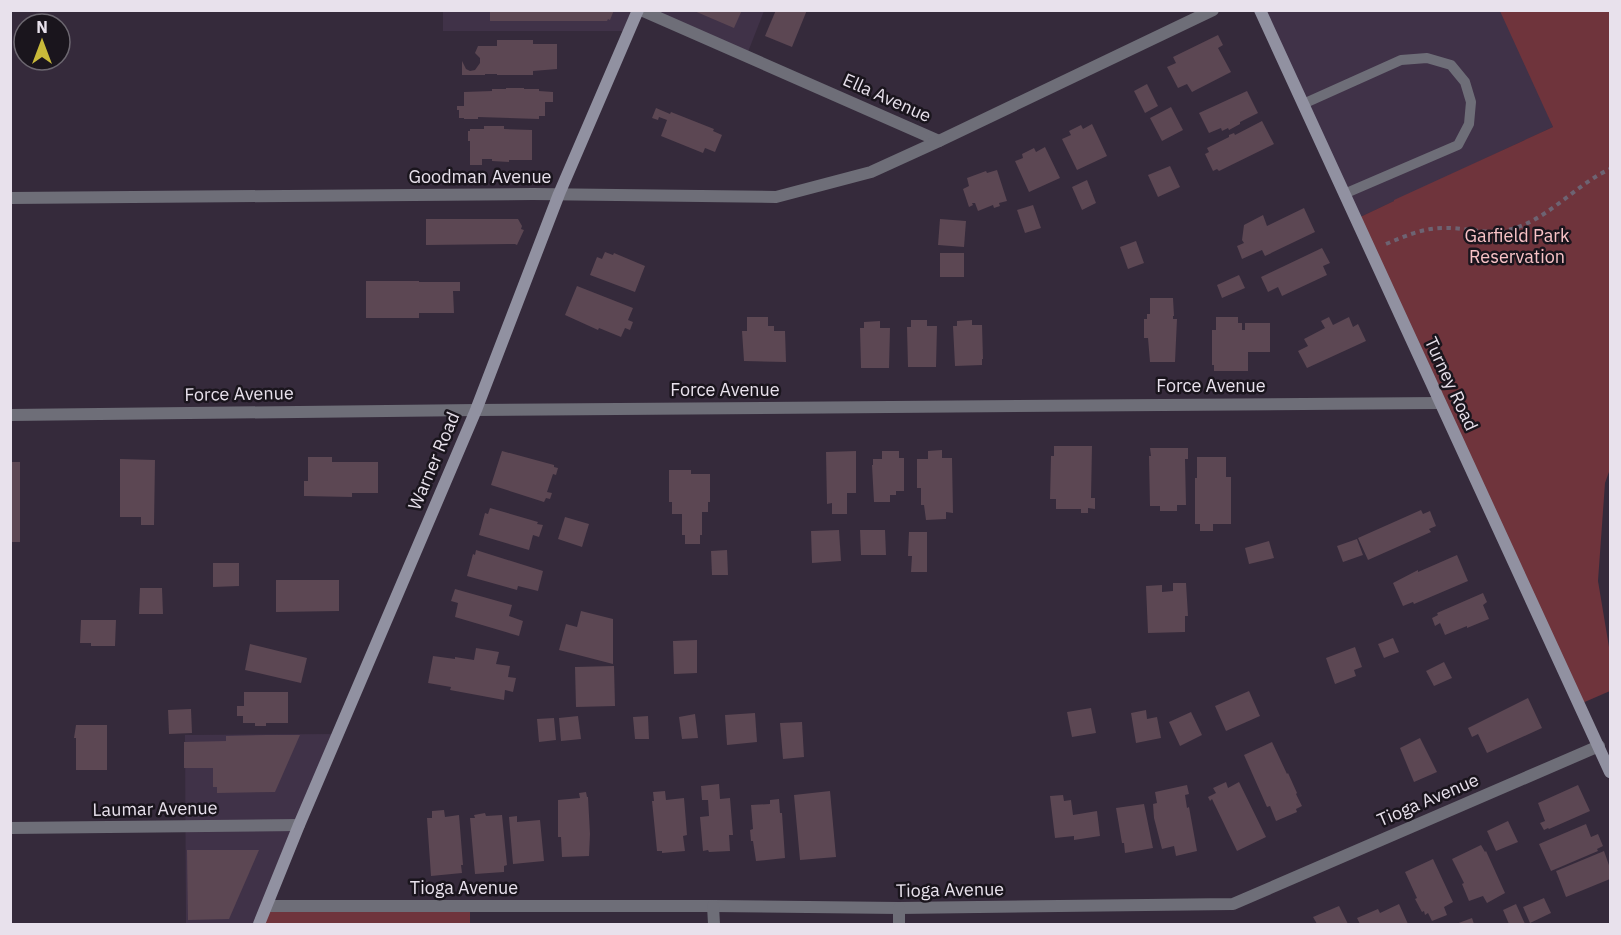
<svg xmlns="http://www.w3.org/2000/svg" width="1621" height="935" font-family="'IBM Plex Sans',sans-serif">
	<style>
		.built { fill: #403248 }
		.green { fill: #6f343c }
		.building { fill: #5c4753 }
		.lines { fill: none; stroke-linecap: round; stroke-linejoin: round }
		.path { stroke: #6d6372; stroke-width: 4; stroke-dasharray: 4.5 4.5; stroke-linecap: butt }
		.service { stroke: #6e6e78; stroke-width: 10 }
		.minor { stroke: #6e6e78; stroke-width: 12 }
		.secondary { stroke: #9191a1; stroke-width: 12 }
		.labels { text-anchor: middle; stroke-width: 5; stroke-linejoin: round; paint-order: stroke }
		.street-label { font-size: 18px; fill: #e8e1ec; stroke: #1a151d }
		.park-label { font-size: 18px; fill: #f9c3c7; stroke: #1a151d }
	</style>
	<rect width="100%" height="100%" fill="#352a3b"/>
	<g class="built">
		<path d="M443 11H638L629 31H443Z"/>
		<path d="M641 11H764L746 57Z"/>
		<path d="M1260 11H1506L1553 127 1356 219Z"/>
		<path d="M338 734 259 924H186L185 735Z"/>
	</g>
	<g class="green">
		<path d="M1500 11H1610V469L1605 483 1598 581 1610 653V691L1580 704 1356 219 1394 201V200L1553 127Z"/>
		<path d="M268 906H470V924H259Z"/>
	</g>
	<g class="building">
		<path d="M490 10H614L610 20 608 19 607 21H490Z"/>
		<path d="M692 10H742L734 28Z"/>
		<path d="M776 10H807L792 47 765 36Z"/>
		<path d="M1218 35 1223 45 1218 48 1231 72 1192 92 1187 84 1178 88 1167 67 1176 63 1173 57Z"/>
		<path d="M497 40H533V44H557V69L533 71V75H497V74H485V75H462V61L466 69 470 71 475 70 480 63V58L475 53 478 46H497Z"/>
		<path d="M1147 84 1158 106 1145 113 1134 91Z"/>
		<path d="M506 88H524V89H539V91L553 92V102H545V116H539V119L478 117V119H464V118H459V110H457V106H464V92L492 91V89H506Z"/>
		<path d="M1247 91 1258 113 1240 122V124L1229 130 1228 128 1222 131 1221 128 1209 133 1199 113Z"/>
		<path d="M1171 107 1183 130 1162 141 1150 118Z"/>
		<path d="M656 108 670 114 671 112 714 129 713 131 722 135 715 152 705 148 703 153 661 136 667 120 659 117 658 120 652 118Z"/>
		<path d="M1262 121 1274 144 1219 171 1217 169 1213 171 1205 154 1209 152 1207 148 1229 137V135L1234 133 1235 135Z"/>
		<path d="M1092 124 1107 156 1077 170 1062 139 1071 135 1069 131 1081 125 1083 129Z"/>
		<path d="M484 126H504V129L532 130V160H509V162L492 161V159H482V165H470V141H468V131H470V129H484Z"/>
		<path d="M1045 147 1060 178 1029 192 1015 161 1023 158 1022 154 1034 148 1036 152Z"/>
		<path d="M1170 166 1180 187 1158 197 1148 175Z"/>
		<path d="M997 170 1007 201 999 203 1000 206 994 208 993 205 978 211 975 203H972L973 205 969 207 963 189 969 186 967 178 986 171 987 173Z"/>
		<path d="M1087 180 1096 203 1082 210 1072 187Z"/>
		<path d="M1033 205 1041 228 1025 233 1017 210Z"/>
		<path d="M1304 208 1315 232 1265 256 1262 250 1242 259 1237 246 1244 243 1242 240 1244 225 1263 215 1267 226Z"/>
		<path d="M426 219H518L522 226 521 229 524 230 517 245 515 244 426 245Z"/>
		<path d="M940 219 966 221 964 247 938 245Z"/>
		<path d="M1136 241 1144 263 1128 269 1120 247Z"/>
		<path d="M1322 248 1330 263 1323 266 1327 275 1282 296 1278 287 1268 292 1261 277Z"/>
		<path d="M605 252 613 255 614 253 645 266 635 292 590 275 597 257 602 259Z"/>
		<rect x="940" y="253" width="24" height="24"/>
		<path d="M1239 275 1245 288 1222 298 1217 285Z"/>
		<path d="M366 281H419V282H460V291H453L454 313H419V318H366Z"/>
		<path d="M577 286 633 308 628 320 633 322 630 330 625 328 621 337 599 328 598 330 565 315Z"/>
		<path d="M1150 298H1173L1174 316H1173V319H1177L1175 362H1150L1148 338H1144V319H1147V314H1150Z"/>
		<path d="M747 317H768V326H774V331H785L786 362 744 361 742 331H747Z"/>
		<path d="M1216 317H1238V323H1242V330H1245V323H1270V352H1248V371H1214V365H1212V330H1216Z"/>
		<path d="M1329 317 1333 325 1349 317 1353 327 1358 324 1366 341 1307 368 1298 351 1308 346 1304 339 1325 328 1321 321Z"/>
		<path d="M911 320H927V326H937L936 367H908L907 327H911Z"/>
		<path d="M972 320V325H982L983 359H982V365L955 366 953 326H957V321Z"/>
		<path d="M880 321V328H890L889 368H861L860 328H864V322Z"/>
		<path d="M1054 446H1092L1091 498H1095V509L1088 508V513H1081V509H1056V499H1050L1051 456H1054Z"/>
		<path d="M1150 448H1188V459H1185L1186 505H1177V511H1160V506H1150L1149 456H1151Z"/>
		<path d="M942 450V458H952L953 513 946 512V519L926 520 924 505H921V488H917V459H928V451Z"/>
		<path d="M502 451 554 465V467L558 468 556 475 553 474 547 492 552 493 550 499 546 498 544 502 491 485Z"/>
		<path d="M856 451V493H847V514H832V503L827 504 826 452Z"/>
		<path d="M882 451H899V458H904V491H896V495H890V502H874L872 465H873V459H882Z"/>
		<path d="M308 457H332V462H378V493H352V497L304 496V481H308Z"/>
		<path d="M1197 457H1226V477H1231V524H1213V531H1200V524H1195V478H1197Z"/>
		<path d="M120 459 155 460 154 525H141V517H120Z"/>
		<rect x="10" y="462" width="10" height="80"/>
		<path d="M669 470H691V474H710V502H708V512H702V535H700V544H685V535H682V514H672V502H669Z"/>
		<path d="M490 508 538 522 537 524 543 525 539 537 533 535 529 550 479 535 485 513 488 514Z"/>
		<path d="M1421 510 1423 514 1430 511 1436 526 1429 529 1431 532 1368 560 1358 538Z"/>
		<path d="M565 517 589 524 582 547 558 539Z"/>
		<path d="M839 530 841 561 812 563 811 531Z"/>
		<path d="M860 530H885L886 555H861Z"/>
		<path d="M909 532H927V572H911L912 556H908Z"/>
		<path d="M1357 539 1363 555 1343 562 1337 546Z"/>
		<path d="M1269 541 1274 558 1249 564 1245 548Z"/>
		<path d="M476 550 543 571 538 591 518 586 517 590 467 576 473 554 475 555Z"/>
		<path d="M727 550 728 575H712L711 551Z"/>
		<path d="M1457 555 1468 581 1414 604 1413 602 1403 606 1393 583 1418 570V572Z"/>
		<path d="M213 563H239V586L213 587Z"/>
		<path d="M276 580H339V611L276 612Z"/>
		<path d="M1173 583H1186L1188 616H1185V632L1148 633 1146 586 1162 585V592L1173 591Z"/>
		<path d="M140 588H162L163 614H139Z"/>
		<path d="M455 589 512 605 509 616 523 621 519 636 455 617 458 603 451 601Z"/>
		<path d="M1483 593 1487 602 1483 605 1489 619 1467 628V626L1445 635 1440 623 1435 626 1432 618 1438 615 1437 613Z"/>
		<path d="M581 611 613 619V664L559 650 566 624 577 627Z"/>
		<path d="M81 620H116L115 646H91V643H80Z"/>
		<path d="M1393 638 1399 652 1384 658 1378 644Z"/>
		<path d="M697 640V673L674 674 673 641Z"/>
		<path d="M250 644 307 658 301 683 245 670Z"/>
		<path d="M1355 647 1362 667 1354 670 1356 676 1335 684 1326 658Z"/>
		<path d="M476 648 499 652 496 664 510 666 508 677 516 678 513 692 505 690 504 700 450 690 451 687 428 683 433 656 455 659V657L474 660Z"/>
		<path d="M1444 662 1452 678 1434 686 1426 671Z"/>
		<path d="M614 666 615 706 576 707 575 667Z"/>
		<path d="M1249 691 1260 716 1226 731 1215 706Z"/>
		<path d="M244 692H288V723H266V726H255V723H243V716H237V706H244Z"/>
		<path d="M1528 698 1542 728 1487 753 1478 734 1472 737 1468 728Z"/>
		<path d="M1091 708 1096 733 1072 737 1067 712Z"/>
		<path d="M191 709 192 733 169 734 168 710Z"/>
		<path d="M1146 710 1147 719 1157 717 1161 738 1136 743 1131 713Z"/>
		<path d="M1191 712 1202 735 1180 746 1169 722Z"/>
		<path d="M755 713 757 742 727 745 725 715Z"/>
		<path d="M695 714 698 738 682 739 679 717Z"/>
		<path d="M578 716 581 739 561 741 559 718Z"/>
		<path d="M648 716 649 739H635L633 717Z"/>
		<path d="M554 718 556 740 539 742 537 719Z"/>
		<path d="M802 722 804 757 783 759 780 723Z"/>
		<path d="M76 725H107V770H76V738H74Z"/>
		<path d="M267 735H300L275 792 217 793V787H213V768H184V742L226 741V736Z"/>
		<path d="M1420 738 1437 772 1414 782 1400 748Z"/>
		<path d="M1272 742 1287 774 1288 773 1297 793 1296 794 1302 806 1296 809 1297 812 1276 821 1270 806 1267 807 1244 755Z"/>
		<path d="M1226 782 1228 788 1239 782 1266 837 1237 851 1212 799 1210 801 1208 797 1216 793 1213 788Z"/>
		<path d="M719 784 720 799 730 798 733 835H729L730 851 709 852 708 850 703 851 700 817 709 816 708 800H702L701 786Z"/>
		<path d="M1187 785 1189 794 1185 795 1187 808 1189 807 1197 851 1176 856 1174 846 1162 849 1154 818 1153 804 1157 803 1155 792Z"/>
		<path d="M1578 785 1590 811 1549 829 1548 828 1544 830 1540 823 1545 821 1538 803Z"/>
		<path d="M665 791 666 800 684 798 687 835 683 836 685 851 662 853V851H657L652 801H654L653 792Z"/>
		<path d="M830 791 836 857 800 860 794 795Z"/>
		<path d="M586 792 587 797H588L590 834 589 856 562 857 561 837H558V800L580 798 579 793Z"/>
		<path d="M1063 795 1064 801 1071 800 1073 815 1097 811 1100 836 1074 840V836L1055 838 1050 796Z"/>
		<path d="M779 799 780 813H782L785 858 756 861 753 841H751L750 830 753 829 751 805 770 804V800Z"/>
		<path d="M1144 804 1153 848 1125 853 1124 843H1122L1116 808Z"/>
		<path d="M444 810 445 817 459 815 463 865H461L462 873 431 876 427 818H432V811Z"/>
		<path d="M485 813 486 816 502 815 507 865 504 866V872L475 874 470 818H475L474 815Z"/>
		<path d="M517 816V822L540 820 544 861 513 864 509 817Z"/>
		<path d="M1508 821 1518 842 1496 851 1487 831Z"/>
		<path d="M1586 824 1591 837 1598 834 1603 846 1597 849 1598 851 1551 871 1539 844Z"/>
		<path d="M1481 845 1485 852 1486 851 1505 893 1487 903 1483 896 1469 901 1462 884 1464 883 1452 859Z"/>
		<path d="M187 850H259L229 919 188 920Z"/>
		<path d="M1604 851 1610 868V879L1566 897 1556 871Z"/>
		<path d="M1433 859 1453 902 1444 907 1447 915 1432 921 1428 913 1425 915 1424 911 1422 912 1415 899 1417 898 1405 872Z"/>
		<path d="M1544 898 1551 913 1530 923 1523 907Z"/>
		<path d="M1399 904 1408 924H1360L1357 918 1378 909 1380 913Z"/>
		<path d="M1516 904 1525 924H1509L1503 910Z"/>
		<path d="M1339 906 1348 924H1317L1313 917Z"/>
		<path d="M1472 918 1474 924H1456Z"/>
	</g>
	<g class="lines">
		<path class="path" d="M1386 244C1405 236 1423 228 1443 228 1463 227 1483 234 1503 231 1545 224 1573 186 1610 169"/>
		<path class="service" d="M1303 104 1401 60 1427 58 1451 65 1465 82 1471 102 1469 124 1458 145 1344 194"/>
		<g class="minor">
			<path d="M641 10 939 141"/>
			<path d="M10 198 533 194 776 197 871 172 939 141 1213 10"/>
			<path d="M10 415 476 410 1440 403"/>
			<path d="M10 828 299 825"/>
			<path d="M268 906H713L899 908 1233 904 1599 746"/>
			<path d="M713 906 714 924"/>
			<path d="M899 924V908"/>
		</g>
		<g class="secondary">
			<path d="M1260 10 1610 772"/>
			<path d="M259 924 299 825 476 410 559 194 638 10"/>
		</g>
	</g>
	<g class="labels">
		<g class="street-label">
			<text transform="translate(887 98) rotate(24)" y="6">Ella Avenue</text>
			<text x="480" y="183">Goodman Avenue</text>
			<text transform="translate(1451 384) rotate(65)" y="6">Turney Road</text>
			<text x="1211" y="392">Force Avenue</text>
			<text x="725" y="396">Force Avenue</text>
			<text transform="translate(239 394) rotate(-1)" y="6">Force Avenue</text>
			<text transform="translate(434 461) rotate(-67)" y="6">Warner Road</text>
			<text transform="translate(1428 800) rotate(-23)" y="6">Tioga Avenue</text>
			<text transform="translate(155 809) rotate(-1)" y="6">Laumar Avenue</text>
			<text x="464" y="894">Tioga Avenue</text>
			<text transform="translate(950 890) rotate(-1)" y="6">Tioga Avenue</text>
		</g>
		<g class="park-label">
			<text x="1517" y="242">Garfield Park<tspan x="1517" dy="21">Reservation</tspan></text>
		</g>
	</g>
	<rect width="1621" height="935" fill="none" stroke="#e8e1ec" stroke-width="24"/>
	<g transform="translate(42 42)"><circle r="28" fill="#1a151d" stroke="#6c6770" stroke-width="1.5"/>
	<path d="M0-4.5L10 22L0 15L-10 22Z" fill="#c9ba3a"/>
	<text y="-9" font-size="16" font-weight="bold" text-anchor="middle" fill="#e8e1ec">N</text>
	</g>
</svg>
